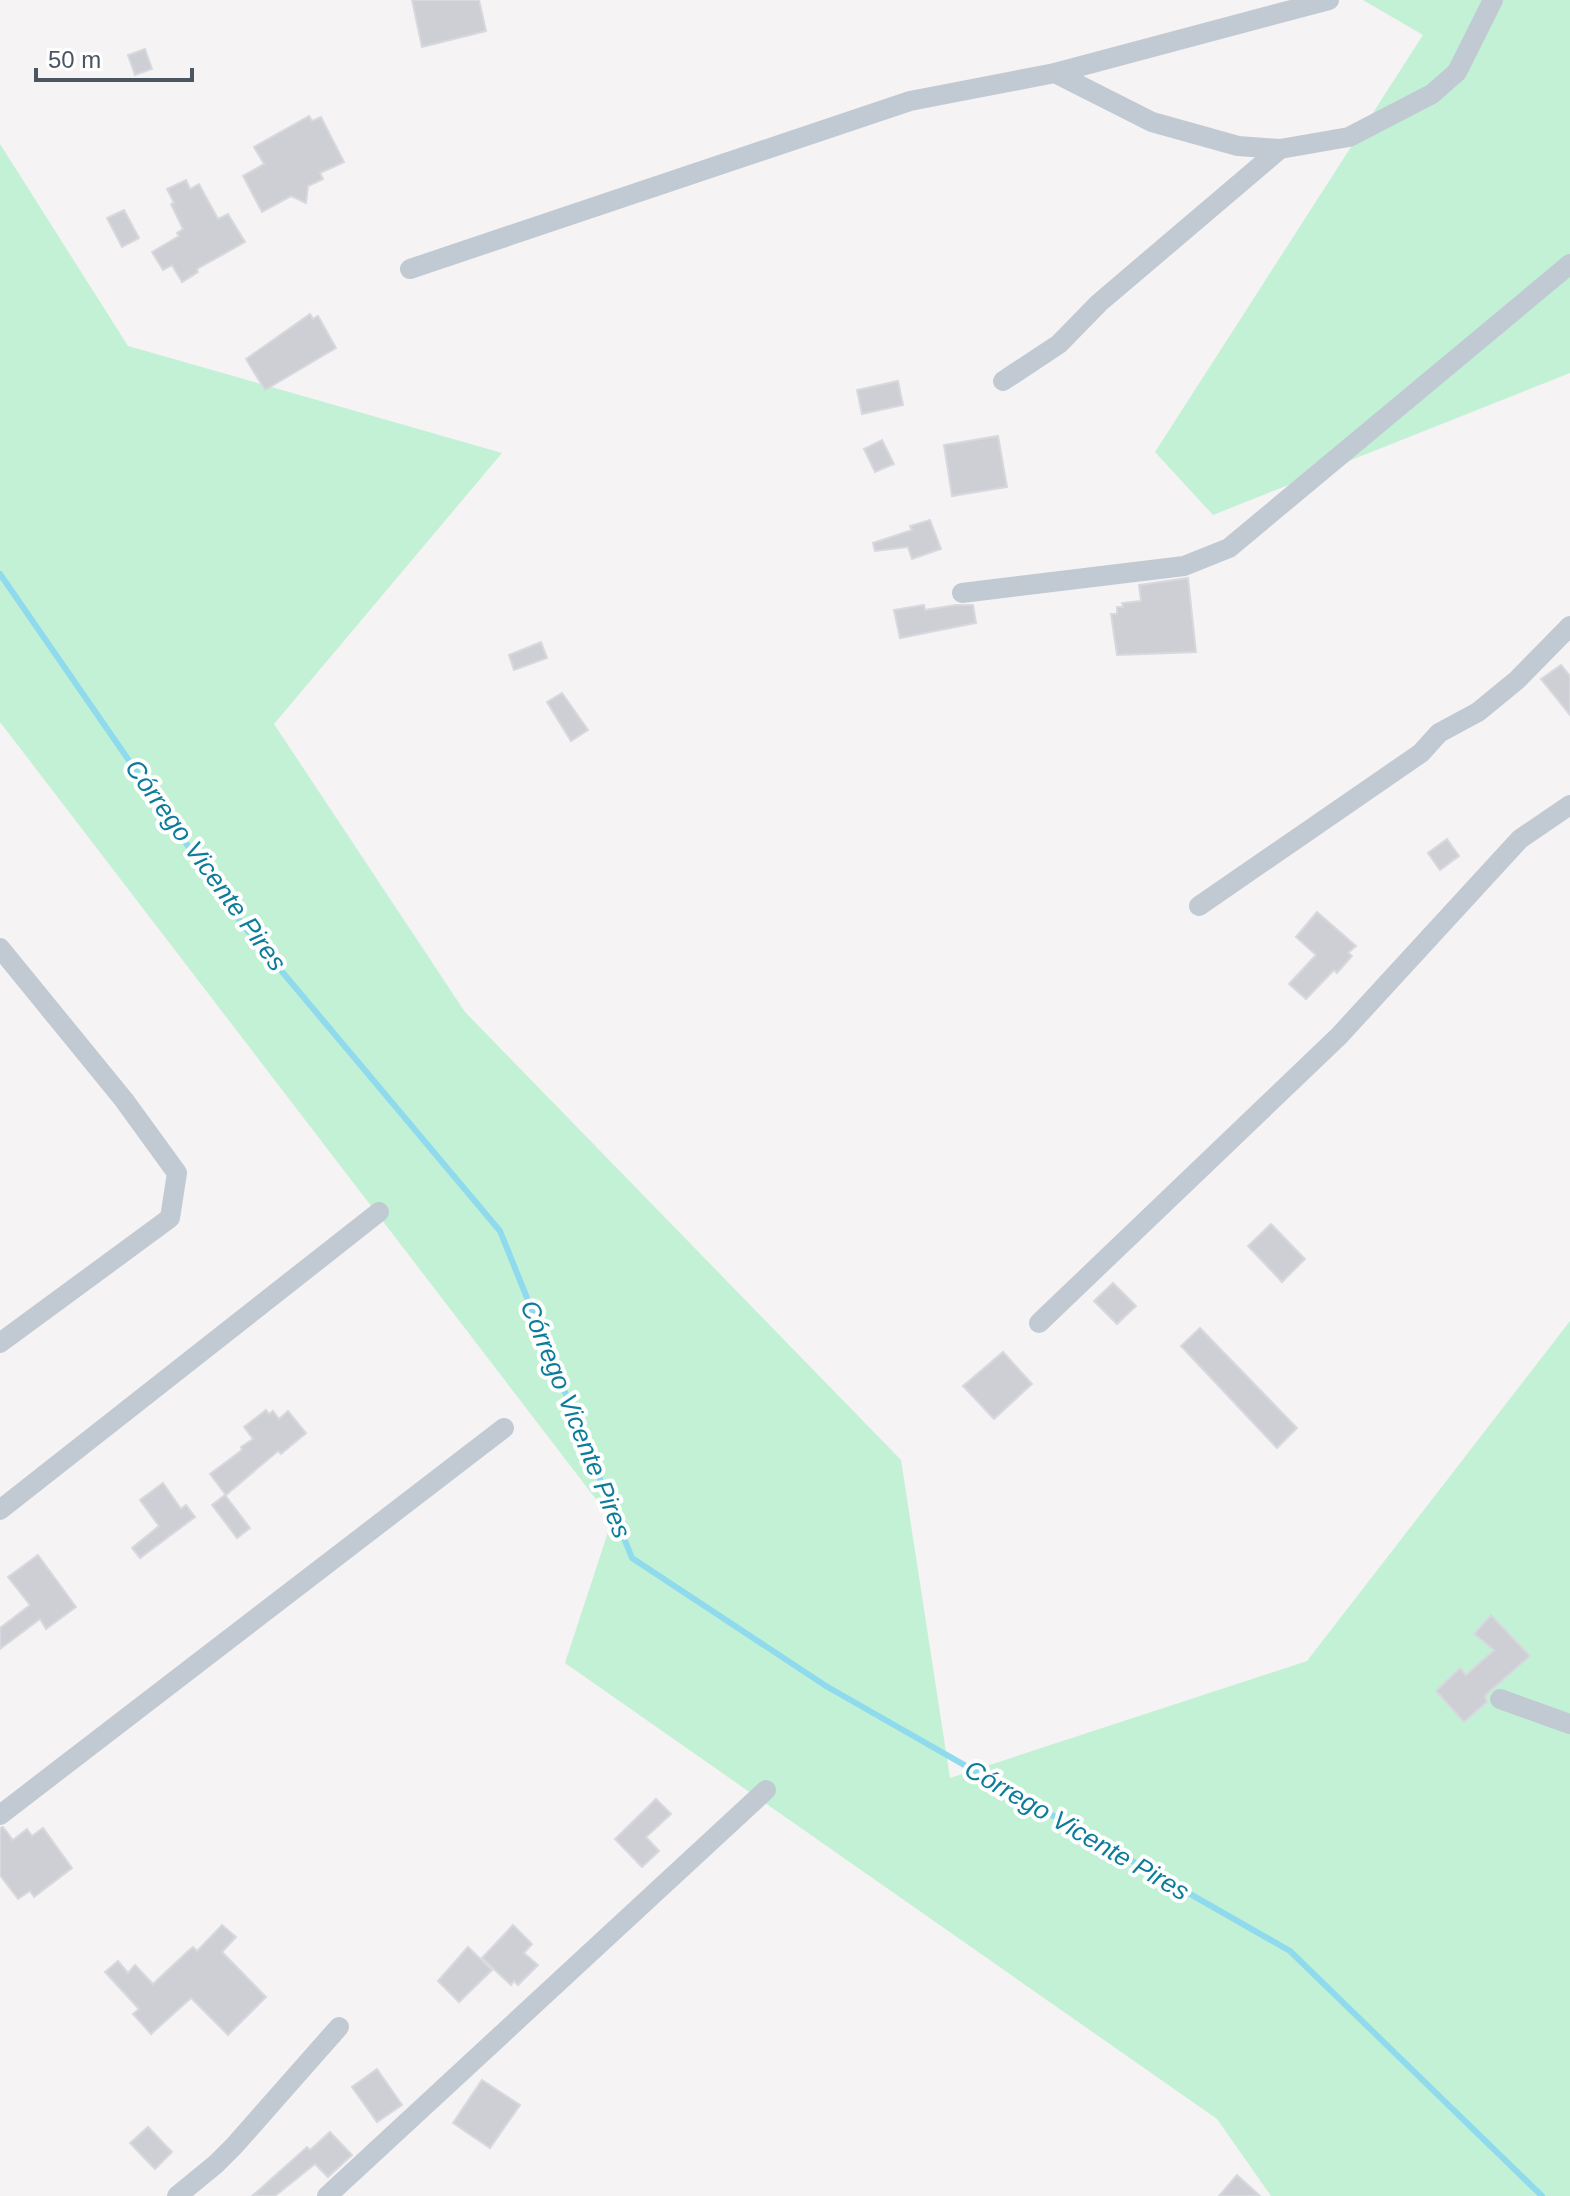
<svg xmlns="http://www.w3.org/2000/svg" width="1570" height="2196" font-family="Arial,sans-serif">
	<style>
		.green { fill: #c3f1d5 }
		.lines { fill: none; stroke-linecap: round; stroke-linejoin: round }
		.stream { stroke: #90daee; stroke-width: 6 }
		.building { fill: #cdcfd5; stroke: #d7d9de; stroke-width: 2 }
		.street { stroke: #c1cad2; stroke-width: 20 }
		.labels { text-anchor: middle; stroke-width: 8; stroke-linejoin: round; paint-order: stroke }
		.water-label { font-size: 26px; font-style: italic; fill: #0c7c9b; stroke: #fff }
	</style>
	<rect width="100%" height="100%" fill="#f5f3f3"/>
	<g class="green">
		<path d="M1363 0H1570V373L1213 515 1155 452 1423 35Z"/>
		<path d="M0 144 128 346 502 453 274 724 465 1012 901 1460 950 1778 1307 1661 1570 1321V2196H1271L1217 2119 565 1663 612 1520 0 722Z"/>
	</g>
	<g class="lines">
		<path class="stream" d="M0 574 242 924 500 1231 632 1558 826 1686 1290 1951 1542 2196"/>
	</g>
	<g class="building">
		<path d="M412 0H479L486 31 422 47Z"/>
		<path d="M145 49 152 69 135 75 128 55Z"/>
		<path d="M309 116 312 121 321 117 344 162 320 173 323 179 308 186 306 203 291 196 262 212 243 176 264 164 254 147Z"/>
		<path d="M186 180 190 189 199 184 218 219 228 214 245 242 197 269 198 272 182 282 172 265 163 270 152 252 179 236 177 233 183 229 171 204 174 203 167 189Z"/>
		<path d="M124 210 139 238 122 247 107 218Z"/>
		<path d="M310 314 313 319 318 316 336 348 265 390 246 359Z"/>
		<path d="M898 381 903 405 862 414 857 390Z"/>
		<path d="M998 436 1007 487 952 496 944 445Z"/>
		<path d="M882 440 894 464 875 472 864 449Z"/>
		<path d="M930 520 941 549 912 559 908 547 875 551 873 543 912 530 910 526Z"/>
		<path d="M1188 578 1196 652 1117 655 1111 614H1117V607H1123L1122 603 1141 601 1139 585Z"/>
		<path d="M924 605 925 610 956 605H973L976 623 900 638 894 610Z"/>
		<path d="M541 642 547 658 514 670 509 655Z"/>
		<path d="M1561 665 1570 676V715L1541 679Z"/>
		<path d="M562 693 588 730 571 741 547 702Z"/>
		<path d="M1447 839 1459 856 1440 870 1428 853Z"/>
		<path d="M1317 912 1356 946 1348 953 1352 956 1337 973 1334 970 1306 999 1289 984 1316 955 1296 937Z"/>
		<path d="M1271 1224 1305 1259 1282 1282 1248 1246Z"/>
		<path d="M1113 1283 1136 1306 1117 1324 1094 1301Z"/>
		<path d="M1200 1328 1297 1428 1277 1448 1181 1346Z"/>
		<path d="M1003 1352 1032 1384 994 1419 963 1386Z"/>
		<path d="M266 1410 269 1414 273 1411 279 1419 288 1411 306 1433 281 1454 278 1451 226 1495 210 1474 242 1450 241 1447 253 1439 244 1427Z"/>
		<path d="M163 1483 181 1509 186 1505 195 1517 140 1558 132 1548 159 1526 140 1500Z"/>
		<path d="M225 1495 250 1528 237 1538 212 1505Z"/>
		<path d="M38 1555 76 1607 46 1629 40 1619 0 1649V1628L30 1605 8 1577Z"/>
		<path d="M1491 1615 1530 1656 1491 1690 1485 1696 1487 1702 1464 1722 1436 1691 1460 1668 1466 1675 1494 1650 1474 1634Z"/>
		<path d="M656 1799 671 1814 646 1837 659 1851 642 1867 615 1839Z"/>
		<path d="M3 1827 13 1840 27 1829 32 1836 43 1828 72 1868 34 1897 30 1891 18 1899 0 1875V1828Z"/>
		<path d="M222 1925 236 1937 222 1952 266 1997 228 2035 191 1998 151 2034 133 2014 139 2009 105 1972 118 1961 128 1973 135 1965 153 1984 187 1952 193 1947 197 1951Z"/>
		<path d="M513 1925 532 1944 524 1953 538 1965 518 1985 514 1981 511 1985 482 1958Z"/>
		<path d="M468 1947 492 1970 459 2002 438 1981Z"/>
		<path d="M377 2069 402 2105 377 2122 352 2087Z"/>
		<path d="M482 2080 520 2105 490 2148 453 2123Z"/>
		<path d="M148 2127 172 2152 155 2169 130 2143Z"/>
		<path d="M330 2132 352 2155 328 2177 315 2164 275 2196H252L307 2147 310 2150Z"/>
		<path d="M1237 2175 1260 2196H1219Z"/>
	</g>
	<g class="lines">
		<g class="street">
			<path d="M1055 73 1329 0"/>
			<path d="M410 269 910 101 1055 73 1152 122 1238 146 1280 149 1349 137 1432 94 1457 72 1493 0"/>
			<path d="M1003 381 1059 344 1099 303 1280 149"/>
			<path d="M962 593 1184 566 1229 548 1570 264"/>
			<path d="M1199 906 1421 753 1439 733 1478 712 1517 680 1570 626"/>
			<path d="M0 948 124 1100 177 1173 170 1218 0 1343"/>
			<path d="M1039 1323 1339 1036 1520 839 1570 805"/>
			<path d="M0 1510 379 1212"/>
			<path d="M1500 1699 1570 1724"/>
			<path d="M0 1815 504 1428"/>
			<path d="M177 2196 216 2164 234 2146 339 2027"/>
			<path d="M327 2196 766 1790"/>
		</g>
	</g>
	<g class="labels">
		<g class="water-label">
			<text transform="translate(206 865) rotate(54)" y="9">Córrego Vicente Pires</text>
			<text transform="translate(576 1419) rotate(68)" y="9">Córrego Vicente Pires</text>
			<text transform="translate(1077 1830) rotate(30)" y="9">Córrego Vicente Pires</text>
		</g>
	</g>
	<path d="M36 68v12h156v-12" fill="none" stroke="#4a5661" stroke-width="4"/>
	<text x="48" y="68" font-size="24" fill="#4a5661" stroke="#ffffff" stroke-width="6" paint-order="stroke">50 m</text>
</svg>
